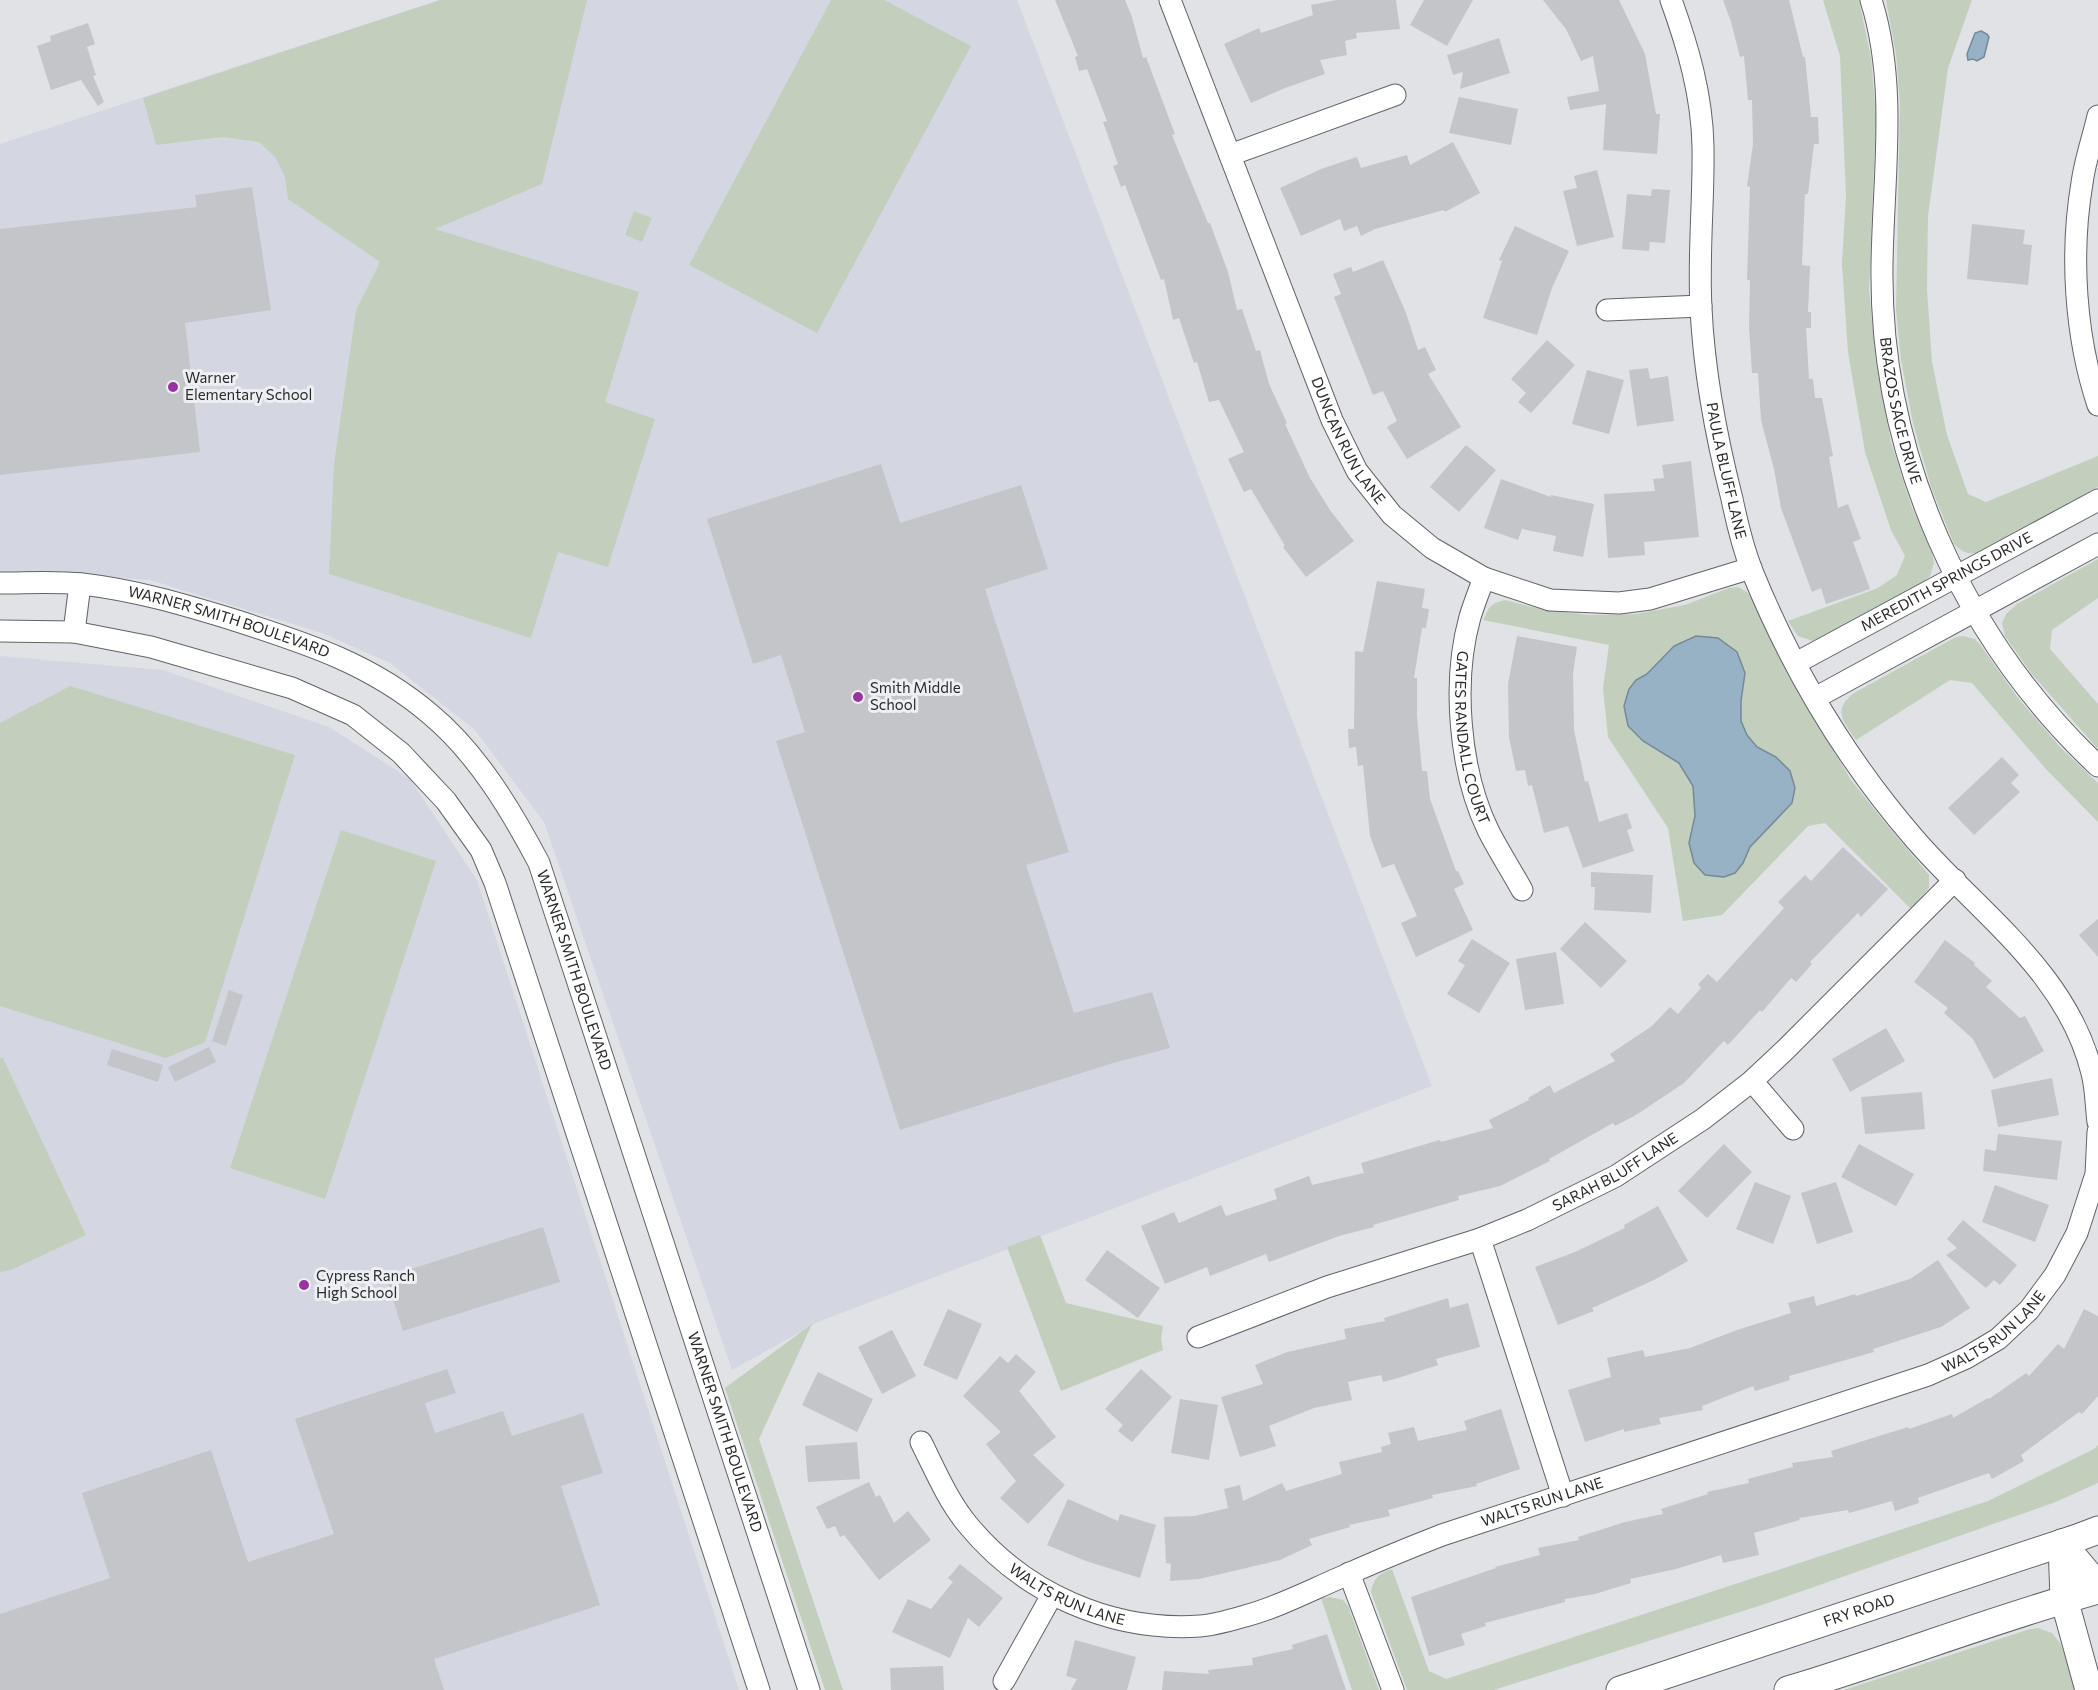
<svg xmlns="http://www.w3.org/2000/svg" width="2098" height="1690" font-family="Commissioner,sans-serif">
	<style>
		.built { fill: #d4d7e2 }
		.green { fill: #c2cfbd }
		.water { fill: #97b1c5; stroke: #768997; stroke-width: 1.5 }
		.building { fill: #c3c5c9 }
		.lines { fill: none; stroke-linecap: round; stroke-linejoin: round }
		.minor-casing { stroke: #626367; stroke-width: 23 }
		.major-casing { stroke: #626367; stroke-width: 29 }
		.minor { stroke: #fff; stroke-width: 21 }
		.major { stroke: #fff; stroke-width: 27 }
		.poi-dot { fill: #95359d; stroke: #edeff3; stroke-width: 2 }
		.labels { text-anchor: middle; stroke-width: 6; stroke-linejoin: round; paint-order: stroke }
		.poi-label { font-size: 15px; fill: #2a2b2c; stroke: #edeff3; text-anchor: start }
		.street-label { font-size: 15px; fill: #2a2b2c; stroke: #edeff3 }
	</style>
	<rect width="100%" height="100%" fill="#e0e2e6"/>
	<g class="built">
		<path d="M440 0H1017L1432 1086 818 1322 732 1370 544 822 475 730 390 663 322 633 150 580 21 572 0 575V144Z"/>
		<path d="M0 656 163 670 329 727 410 779 477 880 739 1690H0Z"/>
	</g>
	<g class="green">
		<path d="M440 0H587L542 184 435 229 639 292 605 402 655 419 608 567 558 552 531 638 329 574 334 464 356 310 380 262 288 199 285 177 276 158 259 142 222 137 156 145 143 98Z"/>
		<path d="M831 0H884L971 46 817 333 689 265Z"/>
		<path d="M1823 0H1859L1871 58 1876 117 1869 289 1876 362 1891 442 1911 505 1932 553 1934 563 1930 576 1918 587 1813 641 1798 636 1788 621 1878 588 1897 575 1905 556 1891 530 1865 452 1848 352 1842 264 1846 195 1840 56Z"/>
		<path d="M1886 0H1972L1948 68 1928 216 1927 290 1932 362 1947 435 1968 494 1986 502 2098 456V487L1980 553C1968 555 1962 552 1954 544L1931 487 1913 423 1901 360 1896 310 1900 103 1896 54Z"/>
		<path d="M634 211 652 218 642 242 625 235Z"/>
		<path d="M2098 559V598L2052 630 2050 649 2098 704V749L2031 673 2005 636 2002 623 2006 614 2017 604Z"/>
		<path d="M1738 587 1747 592 1755 602 1787 673 1851 780 1886 824 1929 875V888L1911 909 1825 823 1808 826 1722 915 1683 921 1668 828 1608 737 1603 688 1609 645 1483 620 1489 608 1495 603 1505 600 1540 609 1588 615 1636 614 1685 605 1729 588Z"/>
		<path d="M1963 636 1975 639 1981 646 2018 698 2060 747 2098 783V822L2045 768 1972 683 1950 680 1856 740C1843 721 1832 710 1854 693L1956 637Z"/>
		<path d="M70 686 295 755 205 1042 166 1058 0 1006V723Z"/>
		<path d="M341 830 436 861 325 1199 230 1168Z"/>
		<path d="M0 1058H3L86 1235 11 1270 0 1272Z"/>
		<path d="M1040 1235 1066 1303 1163 1326 1161 1339 1163 1350 1061 1391 1007 1247Z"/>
		<path d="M812 1324 759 1439 843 1690H825L725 1388Z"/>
		<path d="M2098 1445V1483L2053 1503 1768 1603 1494 1690H1407L1371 1592C1374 1578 1378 1574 1392 1569L1429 1671 1446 1679 1988 1501 2094 1449Z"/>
		<path d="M1330 1597 1343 1600 1348 1606 1379 1690H1352L1321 1598Z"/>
		<path d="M2038 1628 2052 1633 2060 1643 2078 1690H1844L2030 1629Z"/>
	</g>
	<g class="water">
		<path d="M1981 31 1987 34 1989 37 1984 57 1977 61 1973 59 1968 60 1967 54 1975 33Z"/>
		<path d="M1696 636 1718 638 1737 652 1745 673 1741 701V721L1747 735 1757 747 1776 757 1790 771 1795 788 1792 803 1750 847 1743 863 1735 873 1724 877 1705 875 1694 863 1689 843 1695 816 1693 786 1679 763 1643 741 1628 726 1624 706 1629 689 1636 680 1647 674 1674 646Z"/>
	</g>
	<g class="building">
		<path d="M1055 0H1125L1132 17 1143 58 1146 57 1175 134 1172 135 1208 223H1210L1228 272 1237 310 1242 309 1256 351 1260 350 1269 384 1287 423 1285 424 1310 478 1330 510 1354 541 1306 577 1283 547 1285 546 1251 489 1244 492 1228 459 1244 452 1219 400 1209 402 1197 362 1194 363 1179 318 1173 320 1164 279 1161 280 1125 185 1121 187 1113 166 1118 164 1103 122 1107 121 1087 69 1079 71 1075 57 1078 56Z"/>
		<path d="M1337 0H1396L1400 29 1356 33 1357 38 1345 41 1347 55 1320 60 1325 74 1285 88 1251 103 1224 44 1259 28 1261 33 1313 15 1311 5Z"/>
		<path d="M1424 0H1473L1447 46 1410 25Z"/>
		<path d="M1543 0H1619L1645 54 1656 114H1660L1657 154 1603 150 1606 104 1570 110 1567 97 1599 91 1593 56 1581 61 1566 29Z"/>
		<path d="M1723 0H1789L1803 57H1805L1811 117H1818L1819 144H1814L1808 194H1805L1802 265 1810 266 1808 312H1811V328H1806L1809 379H1813L1815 398H1822L1833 456 1829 457 1838 508 1848 504 1861 539 1853 542 1870 589 1826 604 1821 588 1812 592 1781 508 1774 469 1761 420 1758 373H1752L1749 327 1750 280H1747L1750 187 1747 186 1753 144 1752 100H1748L1744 56 1740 57 1731 22Z"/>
		<path d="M88 23 95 44 87 47 96 75 93 76 104 102 98 106 81 80 51 90 37 46 51 41 50 36Z"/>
		<path d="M1499 38 1510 73 1460 89 1463 72 1453 75 1447 55Z"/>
		<path d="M1459 97 1518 109 1511 145 1449 133Z"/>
		<path d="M1453 142 1480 193 1445 212 1444 210 1375 229 1361 236 1357 226 1344 231 1340 219 1301 236 1280 188 1321 169 1357 157 1361 168 1407 155 1410 165Z"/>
		<path d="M1597 170 1614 237 1577 246 1563 191 1577 188 1574 176Z"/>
		<path d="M252 187 271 310 185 323 200 452 0 475V229L197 207 195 195Z"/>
		<path d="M1652 189 1670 190 1665 243 1650 242 1649 251 1622 249 1627 194 1651 196Z"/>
		<path d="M1972 224 2025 230 2023 244 2032 245 2028 285 1967 279Z"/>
		<path d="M1515 226 1569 251 1552 288 1537 335 1483 318 1502 261 1499 260Z"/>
		<path d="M1383 260 1406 313 1418 350 1425 347 1436 370 1428 374 1461 427 1407 459 1387 427 1397 421 1383 391 1373 395 1334 297 1341 294 1333 274 1351 267 1353 272Z"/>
		<path d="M1547 340 1575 365 1531 413 1518 402 1526 393 1511 379Z"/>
		<path d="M1648 368 1650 379 1668 376 1674 421 1637 426 1629 370Z"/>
		<path d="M1587 370 1624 380 1609 434 1572 424Z"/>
		<path d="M1466 445 1496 470 1459 512 1430 487Z"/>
		<path d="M1691 461 1699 537 1644 542 1645 555 1608 558 1604 494 1655 491 1653 479 1664 478 1662 465Z"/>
		<path d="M881 464 900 523 1021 485 1048 569 985 589 1069 852 1026 865 1074 1013 1152 992 1170 1048 1113 1063 900 1130 776 741 805 732 781 655 753 664 707 519Z"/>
		<path d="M1501 479 1551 497V495L1594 504 1583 557 1553 551 1556 536 1522 529 1518 540 1484 528Z"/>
		<path d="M1377 581 1425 589 1422 608 1429 609 1426 628H1422L1414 678H1417V716L1422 771H1427L1430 799 1456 871H1458L1464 884 1454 889 1473 930 1416 957 1401 923 1417 916 1394 864 1382 868 1370 836 1363 765 1358 766 1356 747 1349 748 1348 729H1354L1355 651 1363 652Z"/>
		<path d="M1517 636 1577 647 1573 673 1574 730 1585 782 1588 781 1599 822 1627 813 1632 828 1627 830 1634 851 1583 868 1568 826 1544 833 1532 785 1528 786 1525 770 1516 771 1509 737 1508 684Z"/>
		<path d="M2002 757 2019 775 2011 783 2020 792 1974 835 1948 808Z"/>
		<path d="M1843 847 1888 889 1861 917 1858 913 1810 962 1812 964 1796 982 1791 978 1762 1012 1760 1010 1728 1045 1724 1041 1684 1083 1636 1115 1615 1126 1613 1123 1549 1159 1550 1161 1500 1186 1458 1196 1459 1200 1373 1225 1374 1227 1339 1236 1269 1262 1266 1254 1210 1276 1207 1267 1165 1284 1141 1226 1174 1212 1179 1223 1221 1205 1226 1216 1277 1199 1274 1189 1309 1176 1312 1185 1364 1173 1361 1163 1440 1140 1441 1142 1493 1128 1489 1120 1529 1100 1528 1098 1550 1085 1554 1093 1615 1061 1610 1054 1652 1026 1670 1007 1678 1014 1701 988 1698 984 1708 974 1717 982 1784 908 1778 902 1805 875 1811 881Z"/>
		<path d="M1591 872 1653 875 1651 913 1594 910 1595 887H1591Z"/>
		<path d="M2098 919V957L2079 935Z"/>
		<path d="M1585 922 1627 961 1601 988 1560 949Z"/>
		<path d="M1472 939 1510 963 1479 1013 1447 994 1465 965 1458 961Z"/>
		<path d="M1945 940 1975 963 1974 965 1992 981 1986 987 2020 1018 2025 1016 2044 1051 1994 1079 1973 1039 1944 1013 1948 1008 1914 982Z"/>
		<path d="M1556 952 1564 1004 1525 1010 1516 959Z"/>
		<path d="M229 990 243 995 226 1046 212 1041Z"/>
		<path d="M1886 1028 1905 1061 1850 1092 1832 1059Z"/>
		<path d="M209 1047 216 1062 175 1082 168 1067Z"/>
		<path d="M112 1049 163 1065 158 1082 107 1065Z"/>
		<path d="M2052 1078 2059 1115 1998 1127 1991 1090Z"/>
		<path d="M1922 1092 1925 1129 1865 1134 1861 1097Z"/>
		<path d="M1998 1134 2062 1141 2057 1180 1983 1171 1985 1149 1996 1151Z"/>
		<path d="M1724 1144 1752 1172 1707 1218 1678 1191Z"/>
		<path d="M1859 1144 1914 1174 1896 1206 1841 1177Z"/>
		<path d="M1755 1182 1791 1196 1773 1244 1736 1229Z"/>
		<path d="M1836 1182 1853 1232 1817 1244 1801 1193Z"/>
		<path d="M1995 1185 2049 1205 2035 1242 1982 1222Z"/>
		<path d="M1658 1206 1688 1261 1654 1280 1592 1308 1594 1311 1558 1325 1535 1267 1575 1252 1625 1228 1624 1225Z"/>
		<path d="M1963 1220 2017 1265 2000 1285 1994 1280 1986 1288 1946 1255 1957 1248 1947 1239Z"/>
		<path d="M543 1227 560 1282 403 1331 386 1277Z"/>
		<path d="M1107 1250 1160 1288 1138 1318 1085 1280Z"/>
		<path d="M1938 1260 1970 1308 1941 1327 1873 1349 1874 1352 1789 1376 1790 1380 1755 1391 1753 1386 1702 1406 1703 1410 1659 1418 1661 1424 1624 1432V1429L1585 1442 1568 1390 1611 1377 1607 1358 1643 1350 1645 1357 1690 1348 1737 1330 1791 1313 1788 1303 1814 1296 1816 1306 1855 1294 1856 1296 1910 1279Z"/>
		<path d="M1448 1298 1450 1308 1468 1303 1480 1347 1436 1359 1438 1365 1395 1379 1383 1382 1381 1375 1348 1382 1352 1400 1314 1408 1269 1426 1276 1446 1240 1457 1221 1397 1263 1384 1255 1365 1287 1352 1346 1339 1344 1329 1385 1321 1384 1318Z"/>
		<path d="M948 1309 982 1324 957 1380 923 1365Z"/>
		<path d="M2084 1309 2098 1316V1396L2082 1414 2079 1412 2021 1455 2024 1461 1992 1479 1989 1473 1918 1498 1919 1503 1895 1511 1892 1501 1849 1513 1848 1510 1799 1518 1800 1520 1754 1533 1759 1555 1723 1563 1721 1555 1676 1569 1630 1579 1631 1583 1595 1594 1565 1599V1602L1485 1623 1486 1626 1461 1634 1465 1645 1429 1656 1411 1597 1496 1568 1495 1567 1540 1555 1538 1548 1579 1540 1578 1537 1625 1522 1663 1514 1661 1509 1708 1494 1707 1492 1749 1483 1748 1479 1793 1467 1792 1463 1833 1457 1831 1451 1908 1427 1909 1429 1952 1414 1953 1418 1988 1398 1989 1399 2026 1373 2029 1376 2058 1344 2064 1349Z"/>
		<path d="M892 1330 916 1376 882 1394 858 1347Z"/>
		<path d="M1016 1354 1036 1372 1019 1391 1056 1437 1033 1455 1065 1485 1028 1524 1000 1498 1016 1481 986 1444 1001 1432 963 1396 1000 1356 1008 1363Z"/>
		<path d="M447 1369 456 1393 425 1403 435 1433 503 1411 512 1436 583 1413 603 1473 561 1486 600 1605 434 1659 444 1690H0V1614L110 1578 82 1493 211 1450 248 1562 334 1534 295 1419Z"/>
		<path d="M1141 1369 1172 1397 1132 1442 1118 1431 1123 1425 1105 1409Z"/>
		<path d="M818 1372 873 1399 857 1432 802 1405Z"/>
		<path d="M1180 1399 1218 1405 1209 1460 1171 1453Z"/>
		<path d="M1501 1409 1520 1469 1476 1484 1477 1486 1432 1495 1433 1498 1388 1510 1390 1516 1349 1525 1350 1527 1309 1539 1312 1545 1280 1560 1199 1579 1170 1581 1171 1564 1166 1563 1164 1517 1195 1516 1228 1508 1224 1489 1240 1485 1243 1501 1282 1483 1286 1491 1342 1474 1339 1462 1382 1452 1381 1447 1391 1444 1388 1433 1414 1427 1418 1441 1467 1430 1464 1421Z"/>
		<path d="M857 1442 860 1479 808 1482 805 1446Z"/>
		<path d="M869 1482 876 1497 880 1495 894 1523 908 1511 931 1540 879 1580 844 1535 840 1537 835 1526 827 1529 816 1507Z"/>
		<path d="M1068 1499 1118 1521 1120 1514 1156 1525 1140 1578 1086 1561 1047 1545Z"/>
		<path d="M960 1564 1003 1598 979 1627 968 1618 950 1658 892 1632 908 1599 931 1609 953 1582 948 1578Z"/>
		<path d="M1327 1634 1346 1690H1162L1164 1671 1209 1674 1208 1670 1253 1665 1252 1658 1293 1649 1292 1645Z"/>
		<path d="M1075 1640 1136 1657 1127 1690H1071L1077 1679 1066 1676Z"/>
		<path d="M943 1666 944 1690H891L890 1668Z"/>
	</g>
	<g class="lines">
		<g class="minor-casing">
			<g id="minor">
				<path id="s1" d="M1170 0 1332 420 1357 471 1392 515 1432 548 1484 578 1550 600 1619 603 1650 599 1751 568"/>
				<path id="s2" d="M1671 0C1688 47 1702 95 1703 146 1704 200 1698 254 1701 308 1704 373 1716 436 1732 499 1737 523 1743 548 1752 571 1791 667 1845 758 1913 837 1977 912 2067 971 2092 1073 2096 1088 2096 1106 2098 1122"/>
				<path id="s3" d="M1871 0C1898 85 1883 178 1882 265 1879 453 1962 638 2098 766"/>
				<path d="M2098 116C2093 138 2085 160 2082 183 2070 254 2075 336 2098 405"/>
				<path d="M1230 155 1395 95"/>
				<path d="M1607 310 1701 306"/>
				<path id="s4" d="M1484 578C1479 591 1474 604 1470 617 1452 681 1459 770 1488 830 1498 850 1511 870 1522 890"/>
				<path id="s5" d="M0 583C27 583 55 581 82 584 134 590 182 604 231 619 305 643 370 663 430 714 477 753 511 810 539 863L809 1690"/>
				<path d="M0 631 74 632 151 647 292 688 353 715 401 753 446 801 481 850 495 883 759 1690"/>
				<path d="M74 632 80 584"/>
				<path id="s6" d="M1796 663 2098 500"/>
				<path d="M1815 698 2098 544"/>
				<path d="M1752 1081 1793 1129"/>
				<path d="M1480 1239 1563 1496"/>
				<path id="s7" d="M1198 1337 1327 1287 1480 1239 1527 1220 1616 1176 1703 1119 1752 1081 1784 1051 1955 880"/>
				<path id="s8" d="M921 1442C935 1470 948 1501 968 1525 1024 1593 1111 1632 1200 1626 1215 1625 1231 1620 1245 1616 1276 1608 1307 1592 1337 1579 1372 1563 1406 1549 1442 1535L1928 1375 1966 1358 1998 1339 2029 1310 2055 1275 2077 1233 2096 1174 2098 1132"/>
				<path d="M1349 1573 1393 1690"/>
				<path d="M1004 1681 1052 1595"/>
			</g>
		</g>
		<g class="major-casing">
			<g id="major">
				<path d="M2062 1543 2064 1599 2089 1690"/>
				<path d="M2062 1543 2098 1586"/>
				<path id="s9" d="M1620 1690 2077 1538 2098 1530"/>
				<path d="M1788 1690C1892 1659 1993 1619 2098 1590"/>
			</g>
		</g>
		<use href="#minor" class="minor"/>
		<use href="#major" class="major"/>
	</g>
	<g class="poi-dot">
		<circle cx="173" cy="387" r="6"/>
		<circle cx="858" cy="697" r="6"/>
		<circle cx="304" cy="1285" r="6"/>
	</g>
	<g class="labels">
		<g class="poi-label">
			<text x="185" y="383">Warner<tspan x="185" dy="17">Elementary School</tspan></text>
			<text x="870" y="693">Smith Middle<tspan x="870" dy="17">School</tspan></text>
			<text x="316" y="1281">Cypress Ranch<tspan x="316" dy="17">High School</tspan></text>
		</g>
		<g class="street-label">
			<text dy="5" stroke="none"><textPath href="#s3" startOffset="414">BRAZOS SAGE DRIVE</textPath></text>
			<text dy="5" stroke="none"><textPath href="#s1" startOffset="476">DUNCAN RUN LANE</textPath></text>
			<text dy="5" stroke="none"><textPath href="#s2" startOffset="477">PAULA BLUFF LANE</textPath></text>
			<text dy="5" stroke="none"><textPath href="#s6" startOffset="171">MEREDITH SPRINGS DRIVE</textPath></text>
			<text dy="5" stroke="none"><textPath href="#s5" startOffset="234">WARNER SMITH BOULEVARD</textPath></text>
			<text dy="5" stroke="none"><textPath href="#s4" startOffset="164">GATES RANDALL COURT</textPath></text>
			<text dy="5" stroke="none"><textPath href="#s5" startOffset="756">WARNER SMITH BOULEVARD</textPath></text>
			<text dy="5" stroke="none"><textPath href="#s7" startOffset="450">SARAH BLUFF LANE</textPath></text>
			<text dy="5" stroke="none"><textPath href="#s8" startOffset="1209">WALTS RUN LANE</textPath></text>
			<text dy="5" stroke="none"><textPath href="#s5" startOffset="1242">WARNER SMITH BOULEVARD</textPath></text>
			<text dy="5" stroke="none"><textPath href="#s8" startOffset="723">WALTS RUN LANE</textPath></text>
			<text dy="5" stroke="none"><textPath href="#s8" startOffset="219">WALTS RUN LANE</textPath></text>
			<text dy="5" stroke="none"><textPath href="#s9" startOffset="252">FRY ROAD</textPath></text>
		</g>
	</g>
</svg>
